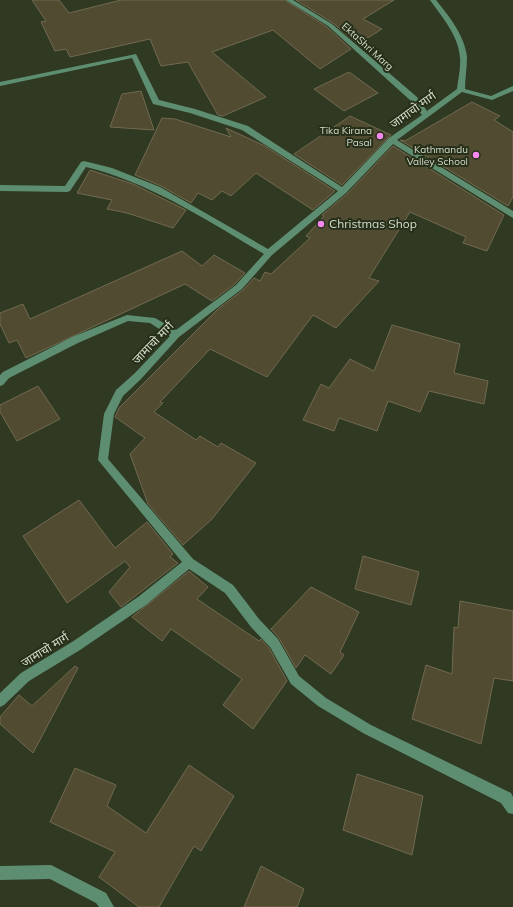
<svg xmlns="http://www.w3.org/2000/svg" width="513" height="907" font-family="Mulish,'Noto Sans Devanagari',sans-serif">
	<style>
		.building { fill: #514b32; stroke: #716a50 }
		.lines { fill: none; stroke-linecap: round; stroke-linejoin: round }
		.minor { fill: #5d8e71; fill-rule: evenodd }
		.poi-dot { fill: #f589ef; stroke: #262f18; stroke-width: 1.5 }
		.labels { text-anchor: middle; stroke-width: 4; stroke-linejoin: round; paint-order: stroke }
		.far-street-label { font-size: 10px; fill: #d6dcce; stroke: #262f18 }
		.far-poi-label { font-size: 10px; fill: #d6dcce; stroke: #262f18; text-anchor: end }
		.street-label { font-size: 12px; fill: #d6dcce; stroke: #262f18 }
		.poi-label { font-size: 12px; fill: #d6dcce; stroke: #262f18; text-anchor: start }
	</style>
	<rect width="100%" height="100%" fill="#303922"/>
	<g class="building">
		<path d="M32 0H59L69 13 121 0H285L327 27 351 49 320 69 273 30 212 52 266 97 223 116 218 115 188 62 161 66 150 39 70 57 66 49 55 51 41 22 46 21Z"/>
		<path d="M296 0H394L363 19 382 29 358 44 333 23Z"/>
		<path d="M349 72 378 93 344 111 314 89Z"/>
		<path d="M141 91 154 130 110 127 122 94Z"/>
		<path d="M472 102 500 116 494 120 513 132V197L508 206 400 140 405 141Z"/>
		<path d="M350 116 391 135 342 185 294 154Z"/>
		<path d="M162 118 175 119 231 137 226 128 265 146 335 191 313 210 256 173 231 196 222 191 212 200 198 193 191 203 161 186 135 175Z"/>
		<path d="M393 146 504 215 487 251 463 243 466 237 410 212 369 278 379 281 336 328 313 315 267 377 210 349 160 402 163 403 154 412 196 440 200 436 218 447 221 443 256 463 212 519 183 545 148 504 130 454 145 438 115 417 119 408 218 309 243 290 254 278 260 281 265 272 271 274 310 238 306 236 324 216 322 215 347 194Z"/>
		<path d="M90 170 133 184 186 210 173 228 127 213 107 209 112 200 77 193Z"/>
		<path d="M182 251 202 266 214 255 245 273 235 284 212 301 185 284 26 358 17 340 9 343 0 324V313L23 304 30 319Z"/>
		<path d="M392 325 460 344 454 373 488 381 484 404 429 391 420 412 388 401 377 431 339 418 334 431 303 420 321 384 329 388 350 359 374 371Z"/>
		<path d="M38 386 60 419 17 441 0 412V405Z"/>
		<path d="M79 500 115 548 147 522 173 554 170 557 178 563 121 607 109 592 130 567 125 561 67 603 23 536Z"/>
		<path d="M363 556 419 572 411 605 355 589Z"/>
		<path d="M189 571 208 587 197 599 259 641 261 639 269 648 287 681 253 729 223 705 242 679 171 629 162 641 132 617Z"/>
		<path d="M311 587 359 612 340 652 344 655 331 674 305 655 296 668 279 638 271 629Z"/>
		<path d="M460 601 513 611V681L494 678 481 744 412 719 426 665 452 674 454 627 458 628Z"/>
		<path d="M75 666 78 668 33 753 0 724V717L19 695 32 706Z"/>
		<path d="M189 765 234 796 201 851 194 846 159 907H139L99 877 115 852 50 822 75 768 116 785 107 806 146 833Z"/>
		<path d="M357 774 423 796 412 855 343 830Z"/>
		<path d="M261 866 304 889 297 907H244Z"/>
	</g>
	<g class="lines">
		<g class="minor">
			<path d="M286 0H293L332 24 417 97 427 111 457 89C458 79 461 68 460 58 459 36 442 17 430 0H436C449 16 465 36 467 57 467 68 465 78 465 89L491 96 513 86V91L492 100 462 92 397 140 513 211V218L393 144 346 193 272 255 242 289 179 337 141 379 123 396 114 414 108 459 193 559 233 585 259 619 278 639 299 676 326 698 371 725 511 793 513 797V814L508 813 501 803 363 733 318 706 291 684 270 647 251 627 225 593 189 569 146 605 80 650 29 681 4 705 0 707V693L21 673 72 642 138 597 182 562 98 460 104 414 116 390 135 373 170 336 150 323 128 321 78 343 9 378 3 385 0 386V375L3 372 72 337 127 315 155 318 176 330 236 285 264 254C206 220 151 183 86 167L70 191 67 192 0 191V185L65 186 81 162 84 161 112 168 160 187 268 249 338 191 242 130 190 113 153 104 132 58 0 86V82L136 54 159 100 195 109 248 126 342 187 389 138 422 115 411 101 328 26Z"/>
			<path d="M51 865 106 893 114 907H99L96 903 50 879 0 880V866Z"/>
		</g>
	</g>
	<g class="poi-dot">
		<circle cx="380" cy="136" r="4"/>
		<circle cx="476" cy="155" r="4"/>
		<circle cx="321" cy="224" r="4"/>
	</g>
	<g class="labels">
		<g class="far-street-label">
			<text transform="translate(368 46) rotate(42)" y="4">EktaShri Marg</text>
		</g>
		<g class="far-poi-label">
			<text x="372" y="134">Tika Kirana<tspan x="372" dy="12">Pasal</tspan></text>
			<text x="468" y="153">Kathmandu<tspan x="468" dy="12">Valley School</tspan></text>
		</g>
		<g class="street-label">
			<text transform="translate(413 110) rotate(-36)" y="4">जामाचो मार्ग</text>
			<text transform="translate(153 343) rotate(-46)" y="4">जामाचो मार्ग</text>
			<text transform="translate(45 650) rotate(-32)" y="4">जामाचो मार्ग</text>
		</g>
		<g class="poi-label">
			<text x="329" y="228">Christmas Shop</text>
		</g>
	</g>
</svg>
